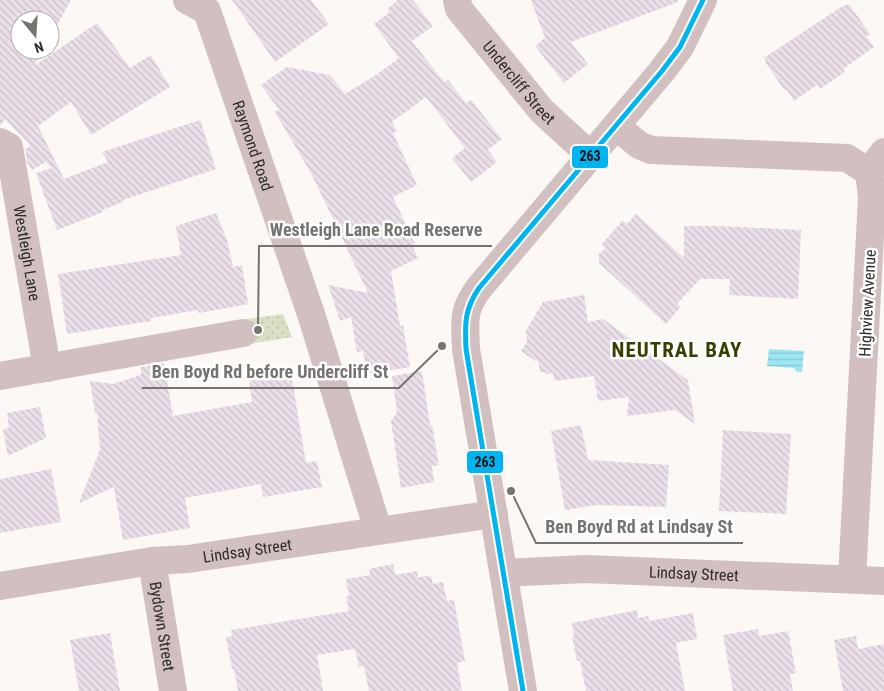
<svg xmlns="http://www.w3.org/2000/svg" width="884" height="691" font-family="'Roboto Condensed',sans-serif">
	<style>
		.park { fill: url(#park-dots) }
		.water { fill: url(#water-rules) }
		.building { fill: url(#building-back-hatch) }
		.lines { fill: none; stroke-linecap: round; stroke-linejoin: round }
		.minor { stroke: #d2bfbf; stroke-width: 28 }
		.bus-1-casing { stroke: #fff; stroke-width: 9 }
		.bus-1 { stroke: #00b5ef; stroke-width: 5 }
		.labels { text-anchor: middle; stroke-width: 5; stroke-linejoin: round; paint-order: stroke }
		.street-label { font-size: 16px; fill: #2e2c2a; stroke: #fff }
		.district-label { font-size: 21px; font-weight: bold; letter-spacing: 1px; fill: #383f00; stroke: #fff }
		.leader { fill: none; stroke: #767371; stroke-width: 2 }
		.callout-dot { fill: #767371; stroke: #fff; stroke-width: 2 }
		.callout-label { font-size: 18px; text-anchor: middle; font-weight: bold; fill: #767371; stroke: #fff; stroke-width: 5; stroke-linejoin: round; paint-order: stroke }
		.line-badge { stroke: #fff; stroke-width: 2 }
		.pale-badge-label { font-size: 14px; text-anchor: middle; font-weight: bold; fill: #111 }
	</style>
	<defs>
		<pattern id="park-dots" width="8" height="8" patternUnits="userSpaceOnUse" patternTransform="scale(1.25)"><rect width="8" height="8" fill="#d9e0c4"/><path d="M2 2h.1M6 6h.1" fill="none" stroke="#bbc0a9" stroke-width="1.8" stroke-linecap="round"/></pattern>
		<pattern id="water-rules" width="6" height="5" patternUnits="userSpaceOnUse" patternTransform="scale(1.25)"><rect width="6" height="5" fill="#9ce6f4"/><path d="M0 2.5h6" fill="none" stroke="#87c5d1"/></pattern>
		<pattern id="building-back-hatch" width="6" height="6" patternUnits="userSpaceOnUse" patternTransform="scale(1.25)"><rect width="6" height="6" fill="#ebdfe9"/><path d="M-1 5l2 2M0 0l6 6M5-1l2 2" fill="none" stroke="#cac0c8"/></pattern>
	</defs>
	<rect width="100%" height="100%" fill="#fbf8f5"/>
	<path class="park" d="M283 314 292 337 231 347 225 322Z"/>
	<path class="water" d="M769 349 804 351 802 372 795 371V368L767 366Z"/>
	<g class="building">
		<path d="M0 0H71L50 38V20H20V50H43L34 66 97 23 130 68 151 55 170 87 91 135 71 102 38 126 64 179 108 162 102 152 200 120 216 169 123 200V202L102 210 103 212 57 230 36 173 52 168 46 162 32 170 27 162 25 149 31 146 5 119 0 126Z"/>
		<path d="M232 0H311L329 24 275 62Z"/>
		<path d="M398 0H413L433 26 412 41 444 82 448 80 466 103 471 100 502 139 488 150 497 162 471 182 452 158 465 148 426 97 392 122 397 131 393 133 417 185 393 197 415 244 412 245 418 258 391 271 400 326 403 325 410 367 367 374 363 351 357 352 351 317 340 321 328 285 368 293 312 175 275 112 279 110 261 85 287 67 330 75 345 94 379 73 399 58 374 24 390 12 387 9Z"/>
		<path d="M531 0H678V2L571 42 588 64 564 83 535 46 545 38Z"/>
		<path d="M849 4 870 34 866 36 874 47 843 69 845 72 820 89 817 85 794 101 786 89 785 91 765 62 766 61 764 58 841 7Z"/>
		<path d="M216 213 227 240 233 267 242 265 248 304 199 313 198 310 151 318V321L67 334 58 274 181 255 176 226Z"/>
		<path d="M636 214 684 258V226H718L801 230 798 299 729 295 730 279H700L677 304 681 307 666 324 599 263V254L606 248 602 244 623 220 627 224Z"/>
		<path d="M584 295 588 322 603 319 688 380 695 424 675 410 627 416 629 397 598 401 594 376 554 381 553 373 546 374 545 372H540L538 361H535L521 351 527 342 526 331 543 302Z"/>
		<path d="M164 363 173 416 252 402 249 380 291 373 306 463 317 461 322 487 263 497 261 484 185 498 190 528 123 540 114 487 79 503 100 450 97 412 95 413 90 381 113 384 141 375V367Z"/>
		<path d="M422 371 430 425H432L439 465 432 466 434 482 401 488 391 421 397 412 392 376Z"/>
		<path d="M40 407 46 438 8 456 3 429 9 428 7 413Z"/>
		<path d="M581 425 588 460 669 465 666 507 596 505 565 510 551 431Z"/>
		<path d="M723 430 791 434 786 514 719 511Z"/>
		<path d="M51 469 61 522 0 533V479Z"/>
		<path d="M393 564 395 575 417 571 418 577 431 576 433 584 443 582 447 601 454 600 465 661 457 663 462 691H369L364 666 359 667 355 649 317 655 323 691H238L234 669H232L226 637 232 636 231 630 349 611 346 596H349L346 579 370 575 369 569Z"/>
		<path d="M637 610 638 618 648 616 649 621 693 613 697 639 676 643 685 691H586L580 661H577L572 636H574L572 623Z"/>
		<path d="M758 629 759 636 788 631 796 673 790 674 793 691H733L723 635Z"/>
		<path d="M110 633 120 691H79L70 640Z"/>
		<path d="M856 636 858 649 884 644V691H843L834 640Z"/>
	</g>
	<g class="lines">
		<g class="minor">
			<path id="s1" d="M187 0 207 11 312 317 378 530"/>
			<path id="s2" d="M457 0 459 9 542 111 591 156"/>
			<path d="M617 127 639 145 651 150 847 158 869 172 872 198 852 579"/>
			<path id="s3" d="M0 142 9 147 47 368"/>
			<path d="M869 172 884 152"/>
			<path d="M0 376 243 333"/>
			<path id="s4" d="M152 561 173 691"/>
			<path id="s5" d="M504 573 586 569 884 581"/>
			<path id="s6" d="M0 586 152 561 188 559 494 514"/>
			<path d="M523 691 466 349C465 321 462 311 479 288L662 71 680 47 703 0"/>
		</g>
		<g class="bus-1-casing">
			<path id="bus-1" d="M523 691 466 349C465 324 464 310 479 288L662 71 680 47 703 0"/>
		</g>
		<use href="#bus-1" class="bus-1"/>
	</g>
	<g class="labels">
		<g class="street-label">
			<text dy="6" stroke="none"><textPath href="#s2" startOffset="104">Undercliff Street</textPath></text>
			<text dy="6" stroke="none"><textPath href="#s1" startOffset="165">Raymond Road</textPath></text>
			<text dy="6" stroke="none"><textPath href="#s3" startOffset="118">Westleigh Lane</textPath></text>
			<text transform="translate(867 303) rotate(-87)" y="6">Highview Avenue</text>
			<text dy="6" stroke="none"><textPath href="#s6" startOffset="250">Lindsay Street</textPath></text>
			<text dy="6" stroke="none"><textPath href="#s5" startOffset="190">Lindsay Street</textPath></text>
			<text dy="6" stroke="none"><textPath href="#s4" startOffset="66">Bydown Street</textPath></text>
		</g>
		<g class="district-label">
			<text x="677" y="357">NEUTRAL BAY</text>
		</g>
	</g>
	<path class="leader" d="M258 330L259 246H492M442 346L399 388H142M511 491L536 543H743"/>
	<g class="callout-dot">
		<circle cx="258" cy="330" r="5"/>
		<circle cx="442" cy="346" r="5"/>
		<circle cx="511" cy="491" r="5"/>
	</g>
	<g class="callout-label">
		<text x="376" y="236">Westleigh Lane Road Reserve</text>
		<text x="270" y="378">Ben Boyd Rd before Undercliff St</text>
		<text x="639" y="533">Ben Boyd Rd at Lindsay St</text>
	</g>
	<g class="line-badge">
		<rect x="571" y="145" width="38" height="24" rx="5" fill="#00b5ef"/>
		<rect x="466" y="450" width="38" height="24" rx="5" fill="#00b5ef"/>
	</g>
	<g class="pale-badge-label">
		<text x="590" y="161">263</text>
		<text x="485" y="467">263</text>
	</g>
	<g transform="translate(35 35) rotate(162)"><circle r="24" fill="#ffffff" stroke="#ababaa"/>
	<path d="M0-4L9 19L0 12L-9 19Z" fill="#767371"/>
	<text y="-8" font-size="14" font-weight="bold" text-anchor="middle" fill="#2e2c2a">N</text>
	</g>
</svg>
